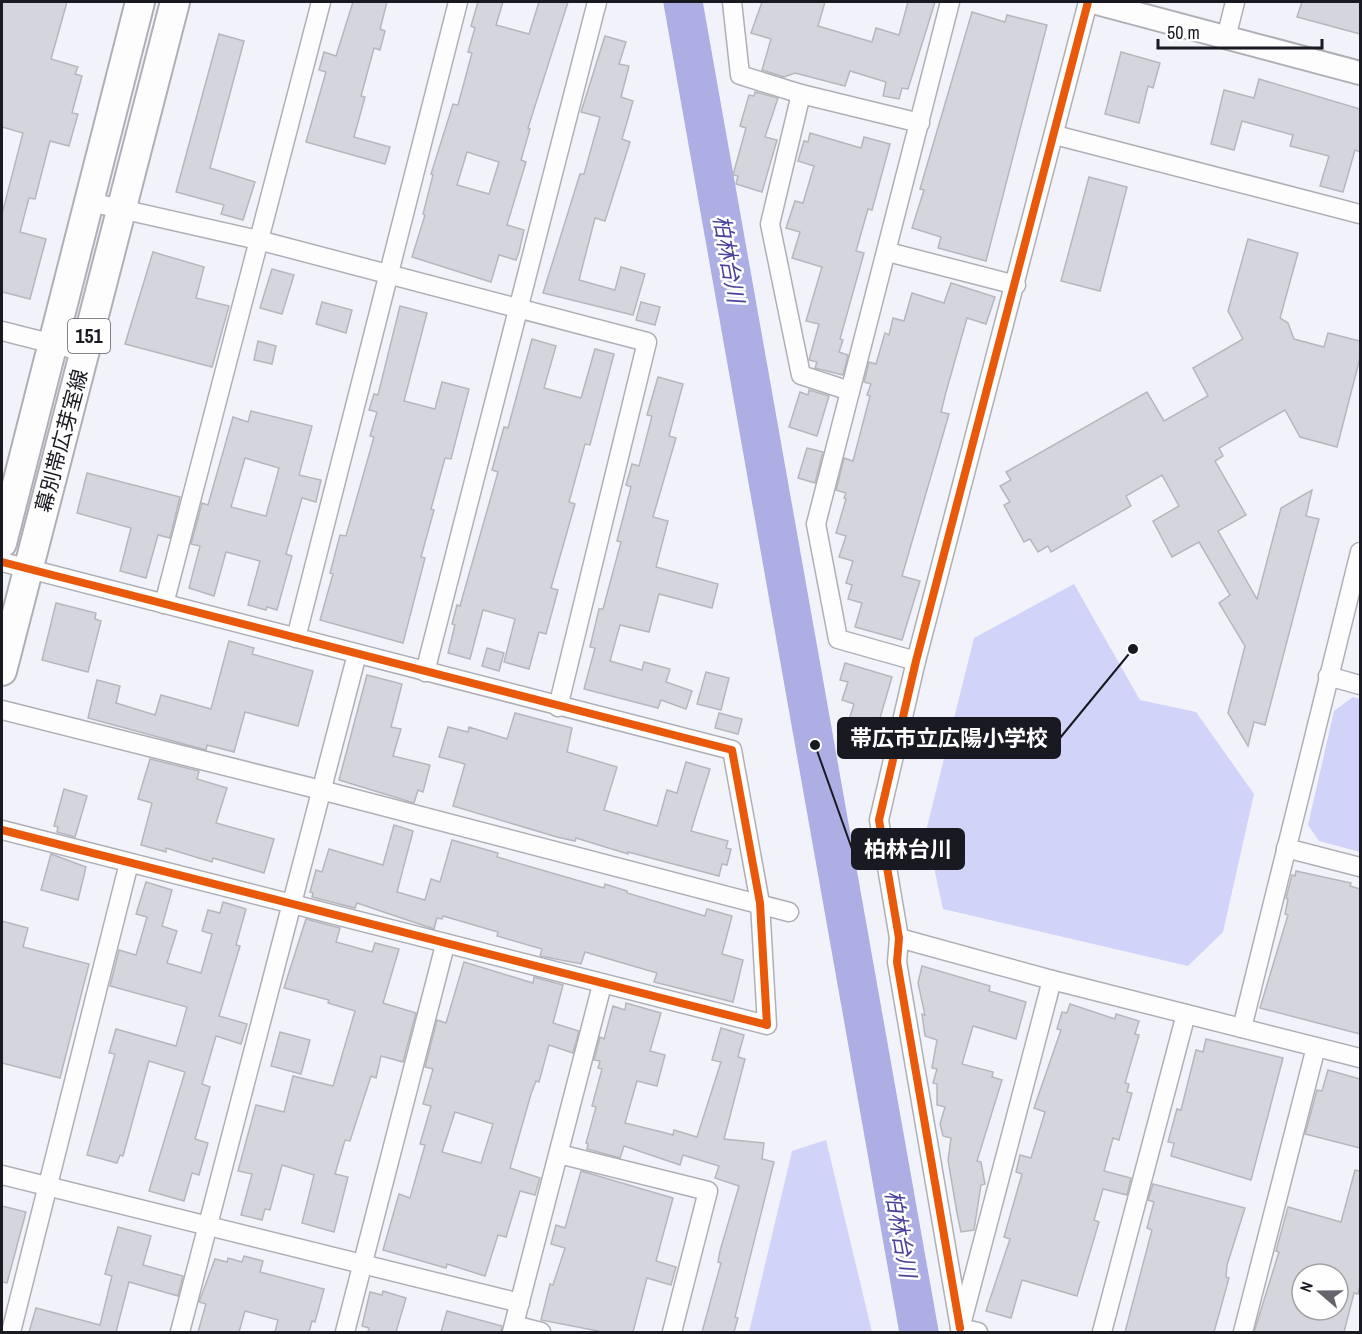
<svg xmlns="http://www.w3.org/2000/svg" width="1362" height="1334" font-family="'Archivo Narrow','Noto Sans JP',sans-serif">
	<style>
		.green { fill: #d1d3f8 }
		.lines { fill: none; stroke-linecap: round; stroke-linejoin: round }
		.river { stroke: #acaee4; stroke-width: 39 }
		.building { fill: #d5d6dd; stroke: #b6b7be; stroke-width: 1.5; fill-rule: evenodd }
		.minor-casing { stroke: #afb0b7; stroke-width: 21 }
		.tertiary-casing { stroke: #afb0b7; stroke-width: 26 }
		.primary-casing { stroke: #afb0b7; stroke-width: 32 }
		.minor { stroke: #fdfdfe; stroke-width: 18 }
		.tertiary { stroke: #fdfdfe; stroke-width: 22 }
		.primary { stroke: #fdfdfe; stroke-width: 28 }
		.cycleway-casing { stroke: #fefefe; stroke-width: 11 }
		.cycleway { stroke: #e8590c; stroke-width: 8 }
		.labels { text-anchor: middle; stroke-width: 5; stroke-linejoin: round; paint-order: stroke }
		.shield { fill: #fefefe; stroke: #5e5e64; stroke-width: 1.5 }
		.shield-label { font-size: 20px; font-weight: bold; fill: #191922 }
		.street-label { font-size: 21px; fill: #191922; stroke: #fefefe }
		.water-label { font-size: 22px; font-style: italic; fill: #49429c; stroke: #fefefe }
		.leader { fill: none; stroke: #191922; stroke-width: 2 }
		.callout-dot { fill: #191922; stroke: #fefefe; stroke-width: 2 }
		.callout { fill: #191922; stroke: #191922; stroke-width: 2 }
		.callout-label { font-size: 22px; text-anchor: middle; font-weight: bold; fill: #fff }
	</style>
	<rect width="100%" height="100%" fill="#f2f3fa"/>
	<g class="green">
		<path d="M1074 584 1140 700 1196 712 1254 794 1223 932 1188 966 943 909 926 831 974 638Z"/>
		<path d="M1353 697 1360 699V852L1319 841 1308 825 1334 711Z"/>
		<path d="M826 1140 872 1332H749L792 1151Z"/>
	</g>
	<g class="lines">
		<path class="river" d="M683 2 919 1332"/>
	</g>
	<g class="building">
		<path d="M2 2H67L51 59 78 67 75 74 82 76 72 113 78 114 69 146 50 141 35 199 29 198 20 232 46 239 30 299 2 292V214L23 133 2 127Z"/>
		<path d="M353 2H387L380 29 385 31 380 50 374 48 361 96 365 97 354 137 390 147 385 164 306 142 326 72 319 70 324 52 336 56Z"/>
		<path d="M478 2H503L496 25 529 34 539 2H568L528 128 530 129 521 160 526 162 507 225 524 230 519 252 516 260 499 255 491 282 412 257 425 215 423 214 433 175 431 174 453 104 458 105 472 53 468 52 475 28 471 26ZM467 152 499 162 489 194 457 185Z"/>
		<path d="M762 2H825L818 26 872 42 876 28 899 35 908 2H935L908 89 902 88 899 99 883 96 886 82 850 71 845 86 795 73 784 77 762 70 771 39 751 33Z"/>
		<path d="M1302 2H1360V34L1297 17Z"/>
		<path d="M972 12 1005 22 1007 15 1047 25 986 261 938 248 941 237 912 228 924 190 920 189Z"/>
		<path d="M219 34 244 41 210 168 255 182 243 220 221 214 224 205 176 192Z"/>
		<path d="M605 36 626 42 619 64 629 66 621 97 633 101 622 139 630 142 605 221 595 218 579 280 615 290 621 267 645 274 633 315 543 293 580 174H584L600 117 581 112Z"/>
		<path d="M1121 52 1160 63 1153 88 1148 86 1139 123 1105 114Z"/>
		<path d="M1259 79 1360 109V152L1355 150 1343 192 1320 186 1329 156 1290 146 1293 135 1242 121 1234 150 1211 144 1224 90 1254 98Z"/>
		<path d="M755 92 778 98 765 137 777 140 762 192 736 184 738 176 733 175 746 128 740 126 749 95 754 96Z"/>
		<path d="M810 133 861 148 864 137 890 144 872 210 868 209 856 251 864 253 840 339 843 340 839 352 848 355 843 375 815 368 817 362 809 360 819 324 806 321 822 267 792 258 800 232 786 228 795 201 803 203 814 166 798 161 804 141 808 142Z"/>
		<path d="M1089 177 1127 187 1100 291 1061 281Z"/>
		<path d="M1248 239 1298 253 1280 318 1288 323 1294 339 1324 347 1328 333 1360 341V358L1337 447 1300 437 1285 410 1219 448 1223 456 1215 461 1246 515 1218 531 1257 599 1281 508 1312 490 1306 516 1319 519 1265 725 1254 722 1248 746 1228 713 1245 646 1219 603 1230 595 1199 542 1172 557 1153 521 1179 506 1162 475 1126 496 1131 506 1051 552 1048 546 1038 552 1030 539 1024 542 1004 505 1010 502 1000 486 1011 480 1006 472 1147 392 1164 421 1208 396 1193 368 1243 339 1228 311Z"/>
		<path d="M153 252 204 267 196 298 229 306 212 367 125 344Z"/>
		<path d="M272 269 294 275 282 314 260 308Z"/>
		<path d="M951 283 995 297 986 324 967 318 946 392 941 412 949 414 902 576 920 581 902 640 855 627 862 603 848 599 852 585 846 583 853 561 839 557 846 536 836 533 846 499 844 498 846 493 836 490 844 458 853 461 870 396 867 395 871 384 864 382 869 362 876 364 885 333 889 335 893 318 904 321 912 293 944 303Z"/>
		<path d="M322 302 352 310 346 333 316 324Z"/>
		<path d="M641 302 660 307 655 325 636 320Z"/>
		<path d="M400 306 427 313 404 401 435 409 442 382 469 389 451 459 445 458 431 509 434 510 421 557 425 558 403 643 320 620 333 574 330 573 340 535 346 536 374 437 370 436 377 412 369 410 374 394 378 395Z"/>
		<path d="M532 339 556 346 544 388 581 398 595 349 614 354 590 445 585 444 569 502 575 504 551 588 558 590 546 634 539 632 529 669 504 662 515 619 483 610 470 659 448 653 455 625 452 624 457 605 460 606 498 472 492 470 504 427 508 428Z"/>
		<path d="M258 341 276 346 272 364 254 360Z"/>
		<path d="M658 377 683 384 669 436 676 438 653 517 668 521 656 567 718 584 712 608 659 594 649 632 620 625 610 661 642 670 644 662 670 669 666 682 692 691 686 709 661 700 658 708 584 689 595 648 590 647 599 609H603L621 542 617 541 631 487 626 485 632 464 639 466 652 416 647 415Z"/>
		<path d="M809 390 829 396 817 436 789 427 800 392 808 395Z"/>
		<path d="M251 411 312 426 299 475 321 480 316 502 302 498 286 554 292 556 277 610 267 607 266 610 248 605 260 561 226 552 214 596 189 588 200 546 191 544 202 503 208 505 233 417 248 422ZM245 458 279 468 266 516 231 507Z"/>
		<path d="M807 448 823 452 815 483 798 478Z"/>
		<path d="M87 473 180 497 170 538 158 535 146 578 120 571 131 528 77 513Z"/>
		<path d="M56 603 96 613 95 619 101 621 88 672 42 660Z"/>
		<path d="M229 641 254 648 252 654 313 671 298 726 245 712 234 752 207 745 206 750 88 718 97 680 120 686 116 703 155 715 161 695 211 709Z"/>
		<path d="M487 648 504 653 499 671 482 666Z"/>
		<path d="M845 663 892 677 875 735 847 726 854 704 842 700 848 682 840 680Z"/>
		<path d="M706 672 729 678 721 710 697 704Z"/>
		<path d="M367 675 402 684 391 727 401 729 393 756 430 765 423 792 418 790 414 803 339 780Z"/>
		<path d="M515 713 572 728 567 752 617 767 604 810 657 826 667 790 677 793 686 762 710 769 691 831 728 841 726 848 731 849 727 865 722 864 719 876 628 852V854L576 838 575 841 557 837 453 806 465 764 439 757 448 727 468 732 469 727 507 739Z"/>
		<path d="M719 713 742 719 738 734 715 728Z"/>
		<path d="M150 759 199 771 197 779 227 788 216 823 274 839 264 873 213 858 212 862 166 848V852L141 845 152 803 138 799Z"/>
		<path d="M64 789 87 796 75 837 57 832 58 827 54 826Z"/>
		<path d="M394 825 413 831 397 892 425 900 431 879 440 882 452 840 498 853 497 857 604 888 605 884 627 891V893L705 916 707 909 732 916 722 954 743 960 733 1002 654 982 657 973 585 952 581 964 540 956 542 949 497 936 498 932 443 916 442 919 437 918 434 929 357 903 355 908 312 897 313 893 310 892 316 870 322 872 329 849 383 865Z"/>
		<path d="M51 854 86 867 78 900 41 890Z"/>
		<path d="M1296 871 1351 883 1350 886 1360 889V1034L1260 1008 1288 915 1285 914 1288 899 1286 898 1292 875 1295 876Z"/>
		<path d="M146 882 172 890 162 926 177 931 167 963 201 973 212 934 202 931 208 910 220 913 223 902 246 909 236 945 240 946 219 1016 247 1024 241 1044 216 1036 202 1084 210 1087 195 1139 208 1143 199 1175 192 1173 184 1201 149 1191 185 1072 149 1061 123 1156 120 1155 117 1163 87 1155 115 1054 109 1053 116 1029 176 1046 187 1007 110 986 119 950 136 955 147 917 136 914Z"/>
		<path d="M306 919 340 928 336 942 372 952 375 943 399 949 383 1003 416 1013 403 1062 381 1056 376 1078 371 1076 350 1141 345 1140 335 1174 348 1177 334 1232 302 1223 314 1175 282 1165 270 1210 265 1209 262 1220 241 1215 252 1174 238 1171 256 1105 284 1112 293 1076 333 1086 355 1011 328 1003 329 1000 284 988Z"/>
		<path d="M2 921 28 928 23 947 89 964 60 1078 2 1063Z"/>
		<path d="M464 962 533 983 534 977 563 985 553 1023 579 1031 573 1053 549 1045 539 1082 536 1081 531 1094 510 1168 540 1178 535 1195 520 1191 506 1237 498 1235 485 1276 447 1264 446 1268 383 1250 399 1194 410 1198 425 1145 420 1144 431 1106 423 1104 433 1069 425 1067 437 1020 446 1023ZM455 1112 493 1124 481 1163 442 1152Z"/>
		<path d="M922 966 990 986 989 991 1026 1002 1016 1039 973 1026 962 1064 993 1072 992 1077 1002 1080 977 1161 981 1162 985 1184 981 1185 974 1230 961 1232 957 1213 948 1160 951 1138 943 1136 940 1124 945 1107 937 1105V1084L933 1083 937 1069 932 1068 937 1040 925 1036 922 1014 925 1015 918 983Z"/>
		<path d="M626 1003 661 1013 650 1051 665 1055 657 1086 637 1081 625 1123 662 1132 673 1135 674 1130 697 1137 721 1062 712 1060 721 1028 744 1035 738 1057 745 1059 724 1139 764 1143 762 1159 774 1162 735 1317 738 1318 734 1332H702L721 1263 718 1262 720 1251 739 1186 715 1178 719 1166 683 1155 680 1165 624 1146 620 1158 587 1149 588 1144 586 1143 596 1107 592 1106 602 1069 598 1068 600 1061 594 1060 600 1037 604 1039 613 1006 625 1010Z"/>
		<path d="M1070 1004 1115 1019 1116 1014 1139 1021 1135 1034 1139 1035 1125 1083 1129 1084 1127 1092 1132 1093 1119 1140 1113 1138 1104 1171 1131 1178 1127 1195 1103 1189 1094 1220 1099 1222 1077 1296 1022 1280 1011 1318 986 1311 1010 1239 1004 1237 1022 1174 1016 1172 1020 1155 1031 1158 1045 1112 1034 1108 1061 1030 1057 1029 1062 1012 1067 1013Z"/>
		<path d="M280 1032 310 1040 301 1074 271 1066Z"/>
		<path d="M1206 1039 1283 1058 1251 1180 1171 1156 1174 1143 1168 1142 1177 1109 1181 1110 1196 1050 1203 1052Z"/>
		<path d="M1328 1070 1360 1079V1148L1305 1134 1317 1090 1322 1091Z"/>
		<path d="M1355 1170 1360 1171V1285L1358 1294 1354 1293 1344 1332H1254L1279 1252 1276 1251 1288 1207 1341 1222ZM1302 1274H1338V1310H1302V1306L1295 1304Z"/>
		<path d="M581 1171 673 1198 656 1261 676 1267 671 1285 647 1278 633 1332H603L541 1320 550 1284 553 1285 565 1248 551 1244 556 1225 565 1228Z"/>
		<path d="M1153 1184 1245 1208 1227 1265 1226 1277 1229 1278 1214 1332H1125L1152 1230 1147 1228 1154 1202 1148 1200Z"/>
		<path d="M2 1206 26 1212 7 1283 2 1282Z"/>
		<path d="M118 1227 151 1236 143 1265 183 1276 178 1296 129 1282 116 1332H29L36 1308 100 1325 112 1276 105 1274Z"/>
		<path d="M244 1256 263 1261 260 1272 324 1289 315 1322 312 1321 309 1332H275L278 1320 245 1311 239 1332H198L206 1304 199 1302 215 1259 227 1262 228 1258 242 1262Z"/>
		<path d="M383 1291 406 1298 396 1332H368L369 1328 362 1326 370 1292 382 1295Z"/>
		<path d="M447 1311 502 1326 501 1332H441Z"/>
	</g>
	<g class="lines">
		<g class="minor-casing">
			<g id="minor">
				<path d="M732 2 740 75 801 94 920 123"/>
				<path d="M1226 38 1235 2"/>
				<path d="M801 94 770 224 801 375 850 391"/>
				<path d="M1055 135 1360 214"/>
				<path d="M90 202 258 240 647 342 558 707"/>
				<path d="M888 252 1016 285"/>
				<path d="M2 331 85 352"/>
				<path d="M2 562 732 750 760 903 767 1025 2 830"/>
				<path d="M164 604 321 2"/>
				<path d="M296 638 458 2"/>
				<path d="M916 661 838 639 816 524 950 2"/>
				<path d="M425 672 597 2"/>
				<path d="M1328 676 1360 685"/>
				<path d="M2 710 321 790 789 912"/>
				<path d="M1286 848 1360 867"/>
				<path d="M899 938 1052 980 1360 1058"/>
				<path d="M1242 1028 1360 552"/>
				<path d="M559 1154 708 1191 672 1332"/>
				<path d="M2 1175 520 1303"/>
				<path d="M962 1321 1052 980"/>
				<path d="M514 1325 541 1332"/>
				<path d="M960 1328 897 962 899 938 879 820 916 661 1088 2"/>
				<path d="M960 1328 978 1332"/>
				<path d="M11 1332 129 863"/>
				<path d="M180 1332 357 654"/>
				<path d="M345 1332 445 945"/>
				<path d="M512 1332 602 985"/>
				<path d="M1102 1332 1186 1014"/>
				<path d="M1243 1332 1316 1047"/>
			</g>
		</g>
		<g class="tertiary-casing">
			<path id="tertiary" d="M1093 2 1360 73"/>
		</g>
		<g class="primary-casing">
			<g id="primary">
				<path d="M2 543 140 2"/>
				<path d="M2 671 175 2"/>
			</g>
		</g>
		<use href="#minor" class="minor"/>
		<use href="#tertiary" class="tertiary"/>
		<use href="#primary" class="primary"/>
		<g class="cycleway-casing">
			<g id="cycleway">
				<path d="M2 562 732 750 760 903 767 1025 2 830"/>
				<path d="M960 1328 897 962 899 938 879 820 916 661 1088 2"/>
			</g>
		</g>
		<use href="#cycleway" class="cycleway"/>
	</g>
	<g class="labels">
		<rect class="shield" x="68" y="319" width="42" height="34" rx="4.5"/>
		<g class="shield-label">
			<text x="89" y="343">151</text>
		</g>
		<g class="street-label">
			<text transform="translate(62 441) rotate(-75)" y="7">幕別帯広芽室線</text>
		</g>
		<g class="water-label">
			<text transform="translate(729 259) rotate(80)" y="8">柏林台川</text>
			<text transform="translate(901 1234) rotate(80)" y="8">柏林台川</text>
		</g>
	</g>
	<path class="leader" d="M1133 649L1060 738M815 745L852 849"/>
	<g class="callout-dot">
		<circle cx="1133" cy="649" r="6"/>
		<circle cx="815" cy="745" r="6"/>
	</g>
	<g class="callout">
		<rect x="838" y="718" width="222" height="40" rx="6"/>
		<rect x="852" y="829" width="112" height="40" rx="6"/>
	</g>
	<g class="callout-label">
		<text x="949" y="746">帯広市立広陽小学校</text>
		<text x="908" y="857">柏林台川</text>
	</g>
	<rect width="1362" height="1334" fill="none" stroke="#191922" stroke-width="6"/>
	<g transform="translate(1320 1292) rotate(290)"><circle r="28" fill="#fefefe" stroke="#a2a2a6" stroke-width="1.5"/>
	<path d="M0-4.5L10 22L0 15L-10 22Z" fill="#65656e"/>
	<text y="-9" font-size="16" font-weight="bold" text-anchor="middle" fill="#191922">N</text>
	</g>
	<path d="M1158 39v9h164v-9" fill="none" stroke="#191922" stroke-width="3"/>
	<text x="1167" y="39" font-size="18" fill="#191922" stroke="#fefefe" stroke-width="4.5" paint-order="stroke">50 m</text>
</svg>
